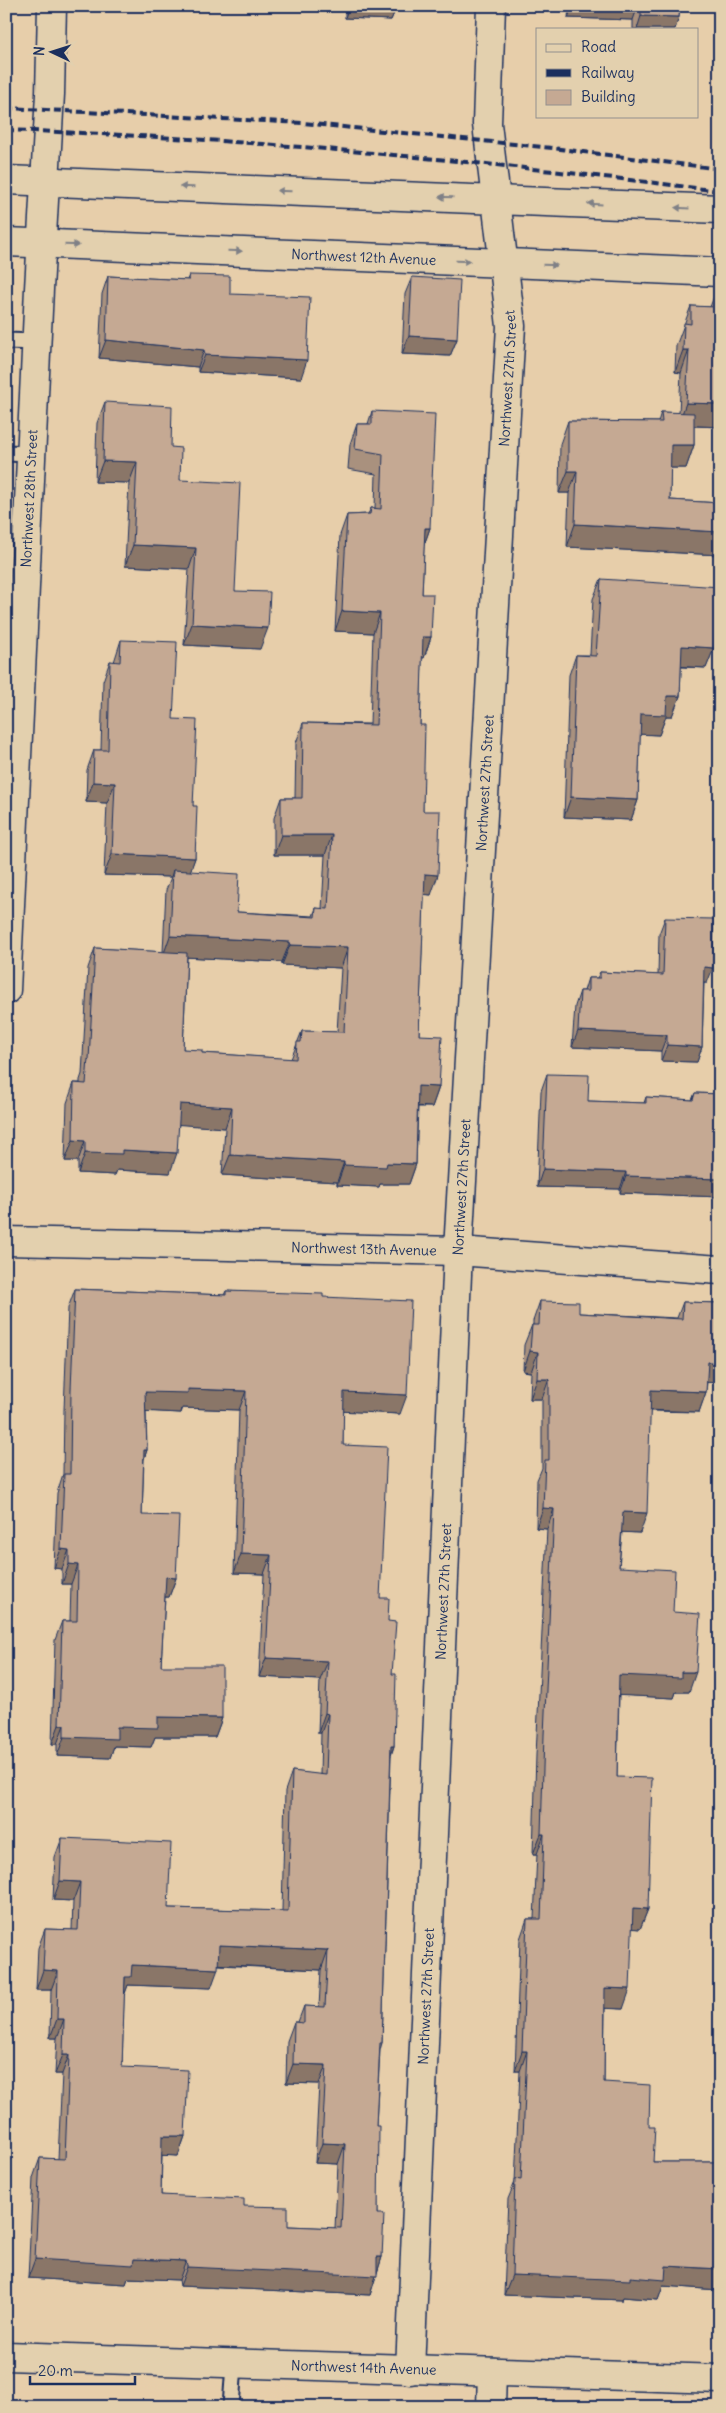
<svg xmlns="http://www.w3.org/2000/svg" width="726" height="2413" font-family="Delius,sans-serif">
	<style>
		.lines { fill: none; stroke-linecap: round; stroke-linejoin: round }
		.service-casing { stroke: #1b2f5e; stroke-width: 19 }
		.minor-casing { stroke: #1b2f5e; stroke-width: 31 }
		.tertiary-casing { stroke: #1b2f5e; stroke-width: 31 }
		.secondary-casing { stroke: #1b2f5e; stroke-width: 31 }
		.service { stroke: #e3d0ae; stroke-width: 15 }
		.minor { stroke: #e3d0ae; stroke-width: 28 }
		.tertiary { stroke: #e3d0ae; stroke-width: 28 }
		.secondary { stroke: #e3d0ae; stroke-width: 28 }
		.rail { stroke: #1b2f5e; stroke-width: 4; stroke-dasharray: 8 4; stroke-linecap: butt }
		.wall { fill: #a9917e; stroke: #1b2f5e; fill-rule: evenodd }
		.shaded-wall { fill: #8a7667; stroke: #1b2f5e }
		.building { fill: #c5a993; stroke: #1b2f5e; fill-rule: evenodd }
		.oneway { fill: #7f8086 }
		.labels { text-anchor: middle; stroke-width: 5; stroke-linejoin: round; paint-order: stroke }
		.street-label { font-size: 14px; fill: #1b2f5e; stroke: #e3d0ae }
	</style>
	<rect width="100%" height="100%" fill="#e7ceaa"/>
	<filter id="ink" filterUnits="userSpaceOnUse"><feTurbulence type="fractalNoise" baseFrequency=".02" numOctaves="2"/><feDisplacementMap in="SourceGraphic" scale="10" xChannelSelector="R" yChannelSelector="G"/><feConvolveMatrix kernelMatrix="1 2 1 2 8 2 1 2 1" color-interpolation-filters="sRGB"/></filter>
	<g filter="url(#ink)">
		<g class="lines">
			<g class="service-casing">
				<g id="service">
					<path d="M6 341 37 342"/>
					<path d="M6 453 31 454"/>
					<path d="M231 2407 234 2364"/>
				</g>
			</g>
			<g class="minor-casing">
				<g id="minor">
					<path id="s1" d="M6 1241 458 1251 720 1270"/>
					<path id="s2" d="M410 2370 458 1251 511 326 487 124 491 6"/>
					<path d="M491 2407 492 2372"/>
				</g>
			</g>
			<g class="tertiary-casing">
				<g id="tertiary">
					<path id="s3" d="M6 990 39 289 50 94 52 6"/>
					<path id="s4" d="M6 2356 720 2379"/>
				</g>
			</g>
			<g class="secondary-casing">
				<g id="secondary">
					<path d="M6 180 720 209"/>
					<path id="s5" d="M6 242 720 272"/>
				</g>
			</g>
			<use href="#service" class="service"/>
			<use href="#minor" class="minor"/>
			<use href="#tertiary" class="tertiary"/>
			<use href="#secondary" class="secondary"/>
			<g class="rail">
				<path d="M6 108 303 123 553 148 720 169"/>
				<path d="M6 130C245 138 483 161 720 191"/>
			</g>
		</g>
		<g class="wall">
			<path d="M345 6H397L391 20 345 18Z"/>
			<path d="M569 6H680L679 17 675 29H633V20L568 18Z"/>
			<path d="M189 275 230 294 301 378 198 372V367L99 358 102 294 108 276 187 280Z"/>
			<path d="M412 277 457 339 450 356 402 354 405 294Z"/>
			<path d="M718 286 720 427 694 426V445L686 468H670V500L720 503V555L567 547 569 493H559L560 444 568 421 658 422 661 412 679 413 681 373 675 372 676 346 691 306 710 307Z"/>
			<path d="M105 402 171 447 180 480 235 591 260 649 184 645 189 569 125 566 129 483 95 482 97 423Z"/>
			<path d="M372 411 430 528 424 545 422 594 431 637 424 658 422 657 420 725 423 811 431 895 424 894 419 1035 439 1087 432 1107H418L416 1164 409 1184H380L379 1187 337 1185V1182L222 1175 225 1128 179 1124 170 1173 117 1170 115 1175 78 1173V1161H65L67 1103 74 1083H80V1080L82 1074 88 968 95 948 163 952 166 890 171 877 104 875 107 803 86 802 87 770 94 750H101L103 681 110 661 114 662 121 640 173 719 193 806 195 858 190 871 237 912 313 916 316 908 322 909 325 855H274V818L281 798H295L296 743 303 723 370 724 373 633 335 631 340 535 347 515 368 514 371 508H375L376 474 348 469 350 444 357 424H368ZM187 957 282 962V965L341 968 337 1032 302 1031 291 1059 202 1053 183 1049Z"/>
			<path d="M601 579 714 648 706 668 681 667 680 696 672 716H666L659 735 640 734 638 800 631 820 564 817 569 675 576 655H590L593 599Z"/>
			<path d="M665 918 707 983H704L702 1047 697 1062 661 1061V1051L572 1047 575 1006 580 991H584L588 978H597L600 972 658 975 659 934Z"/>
			<path d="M547 1074 588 1101 644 1103 646 1097 692 1100 695 1093 720 1094V1197L620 1193V1189L537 1187 541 1091Z"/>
			<path d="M75 1289 224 1295 226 1291 323 1297 400 1414 343 1411V1445L380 1598 388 1621 392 1674 394 1746 391 1756 382 2043 380 2050 376 2126 378 2214 382 2257 370 2295 180 2286 179 2280 128 2278 126 2284 28 2278 33 2178 40 2158 58 2159 62 2074H55L57 2038H50L51 1990H36L38 1948 45 1929 72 1930 73 1901 53 1900 55 1857 62 1838 168 1908 282 1911 285 1791 292 1771 320 1775 321 1733H318L320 1680 259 1677 264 1574 234 1573 239 1410 183 1408 181 1413 146 1411 147 1450 144 1459 142 1515 176 1578 169 1597H165L161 1666 222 1718 215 1737H155L151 1747 114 1746 110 1758 57 1756V1744H52L55 1640 62 1621H70L71 1584H62V1569L54 1568 57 1493 63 1474 64 1410 68 1308ZM218 1965 321 1970 319 2007 304 2006 298 2022H294L287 2041 286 2083 319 2084 315 2163 338 2164 335 2228 288 2226 244 2206 161 2195 162 2155 178 2156 185 2136 122 2067 124 1996 128 1985 211 1988Z"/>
			<path d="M540 1301 579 1313 677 1318 683 1302 720 1303V1383L707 1382 706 1392 699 1412 650 1411 640 1533 622 1532 619 1567 673 1612 689 1692H676L674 1698 619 1695 617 1777 648 1909 640 1929 632 1928 623 2009 605 2008 604 2082 649 2127 653 2162H720V2307H718L719 2290 663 2286 658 2300 623 2297 622 2300 504 2295 508 2199 515 2182 520 2071H515L520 1939 527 1919H534L537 1854H533L536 1755 547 1529 536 1528 537 1480 542 1468V1399H530L531 1372 523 1371 524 1345 532 1325H533V1321Z"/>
			<path d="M720 1484V1530H717L718 1490Z"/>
		</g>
		<g class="shaded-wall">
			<path d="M349 6H397L391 20 345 18Z"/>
			<path d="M572 6H638L633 20 568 18Z"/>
			<path d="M641 16 679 17 675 29H637Z"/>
			<path d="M409 336 457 339 450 356 402 354Z"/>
			<path d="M106 340 204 350 198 367 99 358Z"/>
			<path d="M683 350H689L681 373 675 372Z"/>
			<path d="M205 355 307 360 301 378 198 372Z"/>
			<path d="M686 403 720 404V427L678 425Z"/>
			<path d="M671 445H694L686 468H662Z"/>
			<path d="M103 461 137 462 129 483 95 482Z"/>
			<path d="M568 471H577L569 493H559Z"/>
			<path d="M575 524 720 532V555L567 547Z"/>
			<path d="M425 528H430L423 548Z"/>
			<path d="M133 545 196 548 189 569 125 566Z"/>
			<path d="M342 611 380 613 373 633 335 631Z"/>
			<path d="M192 624 268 628 260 649 184 645Z"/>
			<path d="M423 637H431L424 658 416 657Z"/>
			<path d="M682 646 714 648 706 668 674 666Z"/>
			<path d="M667 696H680L672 716H666L659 735 634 734 641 714Z"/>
			<path d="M93 782 115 783 107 803 86 802Z"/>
			<path d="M571 797 638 800 631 820 564 817Z"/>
			<path d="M281 835H332L325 855H274Z"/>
			<path d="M112 854 195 858 188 878 173 870 171 877 104 875Z"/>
			<path d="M425 874 438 875 431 895 418 894Z"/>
			<path d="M170 936 290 942 282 962 163 956Z"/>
			<path d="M290 945 348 947 341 968 282 965Z"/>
			<path d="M704 967 713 968 707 983H699Z"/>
			<path d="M578 1031 667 1035 661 1051 572 1047Z"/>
			<path d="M667 1045 702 1047 697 1062 661 1061Z"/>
			<path d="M418 1086 439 1087 432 1107 411 1106Z"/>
			<path d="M180 1104 232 1107 225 1128 172 1124Z"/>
			<path d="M73 1140 85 1141 78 1161H65Z"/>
			<path d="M122 1150 177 1153 170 1173 117 1170 115 1175 78 1173 85 1153Z"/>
			<path d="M230 1155 344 1162 337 1182 222 1175Z"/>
			<path d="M387 1163 416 1164 409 1184H380L379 1187 337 1185 344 1165Z"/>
			<path d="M543 1169 626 1172 620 1189 537 1187Z"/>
			<path d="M626 1176 720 1179V1197L620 1193Z"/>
			<path d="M530 1351 538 1352 531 1372 523 1371Z"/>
			<path d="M708 1362H720V1383L701 1382Z"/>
			<path d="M537 1379H549L542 1399H530Z"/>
			<path d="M188 1389 246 1391 239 1410 182 1408 181 1413 138 1411 145 1392Z"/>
			<path d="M651 1390 706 1392 699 1412 644 1410Z"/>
			<path d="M344 1392 407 1395 400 1414 337 1411Z"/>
			<path d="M144 1450H147L140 1470Z"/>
			<path d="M543 1508 554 1509 547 1529 536 1528Z"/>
			<path d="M623 1512 647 1513 640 1533 616 1532Z"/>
			<path d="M720 1522V1530H717Z"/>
			<path d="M61 1549 69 1550 62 1569 54 1568Z"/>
			<path d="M241 1554 271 1555 264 1574 234 1573Z"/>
			<path d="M69 1564 78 1565 71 1584H62Z"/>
			<path d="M166 1577 176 1578 169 1597H159Z"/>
			<path d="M266 1658 328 1661 320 1680 259 1677Z"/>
			<path d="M681 1672H696L689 1692H676L674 1698 612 1695 619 1675Z"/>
			<path d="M325 1713 328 1714 321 1733H318Z"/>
			<path d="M158 1717 222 1718 215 1737H155L151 1747 114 1746 110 1758 57 1756 64 1737 117 1727Z"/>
			<path d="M59 1725H64L57 1744H52Z"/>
			<path d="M391 1746H394L387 1765Z"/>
			<path d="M541 1834H544L537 1854H533Z"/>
			<path d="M60 1881 80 1882 73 1901 53 1900Z"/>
			<path d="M633 1908 648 1909 640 1929 626 1928Z"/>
			<path d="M219 1945 328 1950 321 1970 212 1964Z"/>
			<path d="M132 1965 218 1969 211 1988 128 1985 124 1996 125 1977Z"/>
			<path d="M43 1970 58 1971 51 1990H36Z"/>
			<path d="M605 1988 630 1989 623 2009 598 2008Z"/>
			<path d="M57 2019H64L57 2038H50Z"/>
			<path d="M522 2051H527L520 2071H515Z"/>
			<path d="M63 2055H69L62 2074H55Z"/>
			<path d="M293 2064 326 2065 319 2084 286 2083Z"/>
			<path d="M162 2136H185L178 2156 155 2155Z"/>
			<path d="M322 2143 345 2144 338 2164 315 2163Z"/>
			<path d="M377 2257H382L370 2295 180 2286 187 2267Z"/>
			<path d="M35 2259H134L186 2261 179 2280 128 2278 126 2284 28 2278Z"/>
			<path d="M666 2266 720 2269V2286L719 2290 663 2286 658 2300 623 2297 622 2300 504 2295 512 2275 630 2277Z"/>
		</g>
		<g class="building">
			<path d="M641 6H680L679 17 641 16Z"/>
			<path d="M189 275 230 276V294L310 297 307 360 205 355 204 350 106 340 108 276 189 280Z"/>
			<path d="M412 277 460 280 457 339 409 336Z"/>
			<path d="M718 286H720V404L686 403 689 350H683L684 323 691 324V306L716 307Z"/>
			<path d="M105 402 172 406 171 447 181 448 180 480 240 483 235 591 270 592 268 628 192 624 196 548 133 545 137 462 103 461Z"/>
			<path d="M372 411 435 414 430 528H425L422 594H433L431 637H423L420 725H425L423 811H440L438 875 425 874 419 1035 442 1036 439 1087 418 1086 416 1164 387 1163 386 1167 344 1165V1162L230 1155 232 1107 180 1104 177 1153 122 1150V1154L85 1153V1141L73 1140 74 1083 86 1084 88 1059 89 1060 95 948 187 953 183 1049 202 1050V1053L296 1059 297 1042H301L302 1031 344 1032 348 947 290 945V942L170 936 173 870 239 874 237 912 315 917 316 908 328 909 332 835H281V798H302L303 723 376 725 380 613 342 611 347 515 370 514 371 508 381 509 383 454 355 449 357 424H372Z"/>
			<path d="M661 412 694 413V445H671L670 500 720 503V532L575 524 577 471H568V421L662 422Z"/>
			<path d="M601 579 720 587 714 648 682 646 680 696H667L666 715 641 714 638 800 571 797 576 655 596 656Z"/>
			<path d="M121 640 177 642 173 719 197 720 193 806H197L195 858 112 854 115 783 93 782 94 750H108L110 661 120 662Z"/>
			<path d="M665 918 714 919 713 968 704 967 702 1047 667 1045V1035L578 1031 580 991H588V978H600V972L663 975Z"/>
			<path d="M547 1074 589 1075 588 1101 646 1103V1097L693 1100 695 1093 720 1094V1179L626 1176V1172L543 1169Z"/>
			<path d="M75 1289 226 1295V1291L323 1294V1297L411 1301 407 1395 344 1392 343 1445 387 1447 380 1598H389L388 1621 396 1622 392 1674H396L394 1746H391L382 2043H380L376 2126H379L378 2214H384L382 2257H377V2276L187 2267 186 2261 134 2259 133 2265 35 2259 40 2158 65 2159 69 2055H63L64 2019H57L58 1971 43 1970 45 1929 78 1930 80 1882 60 1881 62 1838 171 1843 168 1908 288 1911 292 1771 326 1775 328 1714 325 1713 328 1661 266 1658 271 1555 241 1554 246 1391 188 1389V1393L145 1392 147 1450H144L142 1515 179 1516 176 1578 166 1577 161 1666H222V1718L158 1717V1728L117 1727V1739L64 1737V1725H59L62 1621H77L78 1565 69 1564V1550L61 1549 64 1474H70L71 1390ZM219 1945 328 1950 325 2007 304 2006V2023L294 2022 293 2064 326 2065 322 2143 345 2144 341 2228 288 2226V2207L244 2206V2199L161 2195 162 2136H185L188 2070 122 2067 125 1977H131L132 1965 218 1969Z"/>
			<path d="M540 1301 579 1302V1313L682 1319 683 1302 720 1303V1362H708L706 1392 651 1390 647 1513 623 1512 619 1567 675 1570 673 1612 700 1614 696 1672H681V1678L619 1675 617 1777 652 1778 648 1909 633 1908 630 1989 605 1988 604 2082 650 2085 649 2127H655L653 2162H720V2269L666 2266 665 2280 630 2277V2280L512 2275 515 2179 521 2180 527 2051H522L527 1919H541L544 1834H541L544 1735 554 1509 543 1508 545 1460H549V1379H537L538 1352 530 1351 532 1325H539Z"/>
			<path d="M58 2402 96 2404V2407H58Z"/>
			<path d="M294 2405 326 2407H294Z"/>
		</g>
		<defs><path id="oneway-solid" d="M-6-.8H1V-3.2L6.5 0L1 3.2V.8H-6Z" transform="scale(1.25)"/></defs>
		<g class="oneway">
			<use href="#oneway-solid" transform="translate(187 187) rotate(-178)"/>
			<use href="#oneway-solid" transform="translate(284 191) rotate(-178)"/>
			<use href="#oneway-solid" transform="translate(446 197) rotate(-178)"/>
			<use href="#oneway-solid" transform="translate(595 204) rotate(-177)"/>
			<use href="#oneway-solid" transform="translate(682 208) rotate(-177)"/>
			<use href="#oneway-solid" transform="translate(72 245) rotate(2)"/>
			<use href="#oneway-solid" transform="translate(235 251) rotate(2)"/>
			<use href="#oneway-solid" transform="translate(463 261) rotate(2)"/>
			<use href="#oneway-solid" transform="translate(550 265) rotate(2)"/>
		</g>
	</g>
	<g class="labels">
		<g class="street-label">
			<text dy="5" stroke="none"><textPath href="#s5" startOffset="358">Northwest 12th Avenue</textPath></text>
			<text dy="5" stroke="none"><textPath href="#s2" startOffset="1994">Northwest 27th Street</textPath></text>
			<text dy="5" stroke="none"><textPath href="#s3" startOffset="492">Northwest 28th Street</textPath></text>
			<text dy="5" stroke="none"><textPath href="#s2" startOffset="1589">Northwest 27th Street</textPath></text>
			<text dy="5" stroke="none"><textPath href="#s2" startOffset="1184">Northwest 27th Street</textPath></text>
			<text dy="5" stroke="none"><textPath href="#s1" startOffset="358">Northwest 13th Avenue</textPath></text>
			<text dy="5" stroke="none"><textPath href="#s2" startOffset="779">Northwest 27th Street</textPath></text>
			<text dy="5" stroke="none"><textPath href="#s2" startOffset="374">Northwest 27th Street</textPath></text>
			<text dy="5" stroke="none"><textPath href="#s4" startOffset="358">Northwest 14th Avenue</textPath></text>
		</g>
	</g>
	<rect width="726" height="2413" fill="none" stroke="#e3d0ae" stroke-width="25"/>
	<rect x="12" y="12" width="701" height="2388" fill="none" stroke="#1b2f5e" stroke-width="2" filter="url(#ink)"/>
	<rect x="536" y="28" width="162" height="90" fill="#e3d0ae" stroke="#93908e"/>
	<rect x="546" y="44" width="25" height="8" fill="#e3d0ae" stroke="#93908e"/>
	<text x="581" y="52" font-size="15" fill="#1b2f5e">Road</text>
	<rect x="546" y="69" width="25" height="8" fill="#1b2f5e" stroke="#93908e"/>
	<text x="581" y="78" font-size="15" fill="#1b2f5e">Railway</text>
	<rect x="546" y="90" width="25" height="15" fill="#c5a993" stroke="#93908e"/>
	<text x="581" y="102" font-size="15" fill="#1b2f5e">Building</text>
	<g transform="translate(52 52) rotate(274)" stroke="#e3d0ae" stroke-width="4" paint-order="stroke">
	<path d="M0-4L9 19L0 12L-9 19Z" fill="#1b2f5e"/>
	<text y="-8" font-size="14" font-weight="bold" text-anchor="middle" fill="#1b2f5e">N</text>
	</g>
	<path d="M30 2376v8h105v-8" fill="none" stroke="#1b2f5e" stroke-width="2.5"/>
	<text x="38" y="2376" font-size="15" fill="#1b2f5e" stroke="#e3d0ae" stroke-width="4" paint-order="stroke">20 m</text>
</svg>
